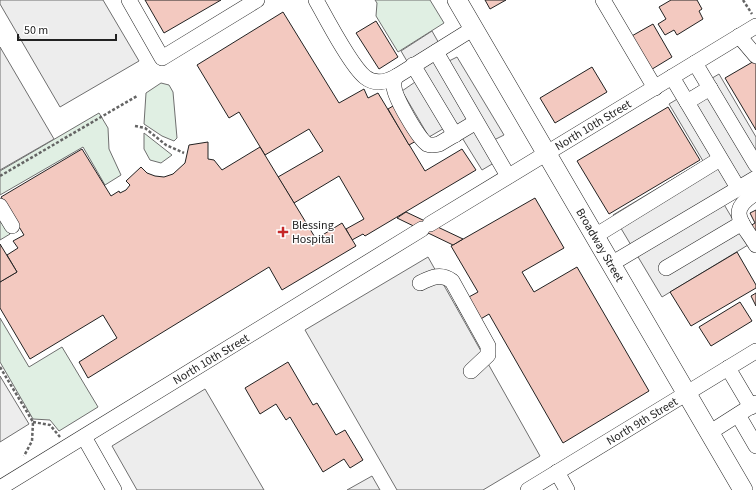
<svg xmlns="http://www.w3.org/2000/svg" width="756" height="490" font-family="'Source Sans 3',sans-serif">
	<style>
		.green { fill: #e0efe3; stroke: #6f6f6f }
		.parking { fill: #ededed; stroke: #6f6f6f }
		.building { fill: #f3c9c0; stroke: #222 }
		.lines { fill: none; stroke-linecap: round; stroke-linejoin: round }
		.minor-casing { stroke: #222; stroke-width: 16 }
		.major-casing { stroke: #222; stroke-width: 20 }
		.path { stroke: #646464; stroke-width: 2.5; stroke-dasharray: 3 2; stroke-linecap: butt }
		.minor { stroke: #fff; stroke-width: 15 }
		.major { stroke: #fff; stroke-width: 19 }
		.poi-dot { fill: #c62828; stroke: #fff; stroke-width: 1.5 }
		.labels { text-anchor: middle; stroke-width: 3; stroke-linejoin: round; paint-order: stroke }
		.street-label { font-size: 12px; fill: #222; stroke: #fff }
		.poi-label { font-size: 12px; fill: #222; stroke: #fff; text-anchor: start }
	</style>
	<rect width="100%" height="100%" fill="#fff"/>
	<g class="green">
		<path d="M375 0H430L444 23 398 52 376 16 377 3Z"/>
		<path d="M161 83 169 85 173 92 177 138 174 141 162 136 144 124 146 93Z"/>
		<path d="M99 113 108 128 109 149 121 175 105 185 83 147 0 195V171Z"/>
		<path d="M144 133 172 155 161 163 150 160 144 149Z"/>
		<path d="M0 216 10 234 0 240Z"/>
		<path d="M0 318 29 367 62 347 98 407 59 431 50 420 33 419 0 362Z"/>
	</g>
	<g class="parking">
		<path d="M0 0H103L139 61 60 107 0 4Z"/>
		<path d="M432 31 449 61 457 57 504 135 494 140 504 157 482 170 453 123 429 137 402 91 418 80 401 51Z"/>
		<path d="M0 47 54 139 0 170Z"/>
		<path d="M719 74 756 137V174L719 196 748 245 662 297 613 215 703 161 669 104Z"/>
		<path d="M428 257 540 456 483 490H397L305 330Z"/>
		<path d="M0 376 29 424 0 442Z"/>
		<path d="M205 389 264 490H137L112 446Z"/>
		<path d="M372 476 380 490H347Z"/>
	</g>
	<g class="building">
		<path d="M145 0H221L164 33Z"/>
		<path d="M485 0H506L490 9Z"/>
		<path d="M671 0H697L702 9 699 11 703 19 677 35 674 30 665 35 658 24 666 19 659 7Z"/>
		<path d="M283 12 339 103 364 89 368 98 378 93 425 171 462 149 476 170 365 236 363 234 352 240 346 229 364 219 339 176 294 203 278 177 323 151 309 129 265 155 239 112 229 118 197 65Z"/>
		<path d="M376 21 398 57 379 69 356 33Z"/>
		<path d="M653 24 672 57 649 71 630 37Z"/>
		<path d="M756 60V130L725 78Z"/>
		<path d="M592 67 607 92 555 123 540 98Z"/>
		<path d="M403 100 425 136 409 145 388 109Z"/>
		<path d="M668 107 700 160 609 214 577 161Z"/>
		<path d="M208 142V159L214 160 222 170 260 147 316 239 342 223 356 246 282 290 269 267 88 378 79 362 117 338 103 315 30 359 0 308V282L17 272 7 255 18 248 13 241 24 235 1 197 82 149 111 196 119 191 120 193 126 190 130 185 126 181 141 167 147 173 155 176 164 177 173 174 185 163 189 145Z"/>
		<path d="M535 198 564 248 522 272 534 292 577 267 649 391 563 443 489 314 469 326 456 304 478 292 451 246Z"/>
		<path d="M756 210V236L750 226 755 223 750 213Z"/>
		<path d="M406 212 463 239 453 245 397 218Z"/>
		<path d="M0 244 17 272 0 282Z"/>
		<path d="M737 252 756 285V288L691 326 670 292Z"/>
		<path d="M756 293V306L751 296Z"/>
		<path d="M740 302 752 321 711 346 699 327Z"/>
		<path d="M288 362 313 405 317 403 336 435 345 430 363 460 350 468 344 459 323 472 290 417 286 420 276 404 260 414 245 388Z"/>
	</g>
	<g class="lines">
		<g class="minor-casing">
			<g id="minor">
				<path d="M129 0 162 58 257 0"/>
				<path d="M316 0C326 18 351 66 365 77 375 85 387 82 397 76"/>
				<path d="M603 0 655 88"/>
				<path d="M474 28 397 76C394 80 393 82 394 87 395 98 418 138 427 144 431 146 434 145 439 144L476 122"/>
				<path d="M739 36 756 56"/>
				<path d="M436 52 508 176"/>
				<path d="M695 63 756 165"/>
				<path d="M413 65 455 135"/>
				<path d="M672 77 738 188"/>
				<path d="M687 102 710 88"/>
				<path d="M756 193C726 211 742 222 756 245"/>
				<path d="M0 206 12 226"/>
				<path d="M430 224 756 26"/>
				<path d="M595 236 720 159"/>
				<path d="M611 264 756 178"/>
				<path d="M666 268 742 223"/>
				<path d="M420 283C432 277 441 273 452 281L488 346V355L471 371"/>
				<path d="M728 368 751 407"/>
				<path d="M738 415 756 446"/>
				<path d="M709 433 756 403"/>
				<path d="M84 437 114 490"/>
				<path d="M557 472 567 490"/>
				<path d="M0 488 422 229"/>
				<path d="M528 490 756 351"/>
			</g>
		</g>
		<g class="major-casing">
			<path id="major" d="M457 0 743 490"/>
		</g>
		<g class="path">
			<path d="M743 0 752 14"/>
			<path d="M135 126 145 128 166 145 184 153"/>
			<path d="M0 176 137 96"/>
			<path d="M0 367 33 422 32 441 24 456"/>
			<path d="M33 422 50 425 60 437"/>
		</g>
		<use href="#minor" class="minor"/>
		<use href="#major" class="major"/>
	</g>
	<path class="poi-dot" d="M281 226h4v4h4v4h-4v4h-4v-4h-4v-4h4z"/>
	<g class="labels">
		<g class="street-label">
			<text transform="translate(593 125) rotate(-31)" y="4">North 10th Street</text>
			<text transform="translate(600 245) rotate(60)" y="4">Broadway Street</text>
			<text transform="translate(211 359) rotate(-31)" y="4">North 10th Street</text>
			<text transform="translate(642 421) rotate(-31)" y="4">North 9th Street</text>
		</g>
		<g class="poi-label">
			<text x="292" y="229">Blessing<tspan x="292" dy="14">Hospital</tspan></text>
		</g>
	</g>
	<path d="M18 34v6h98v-6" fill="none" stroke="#222222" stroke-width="2"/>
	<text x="24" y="34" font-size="12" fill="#222222" stroke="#ffffff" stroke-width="3" paint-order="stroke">50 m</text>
</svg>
